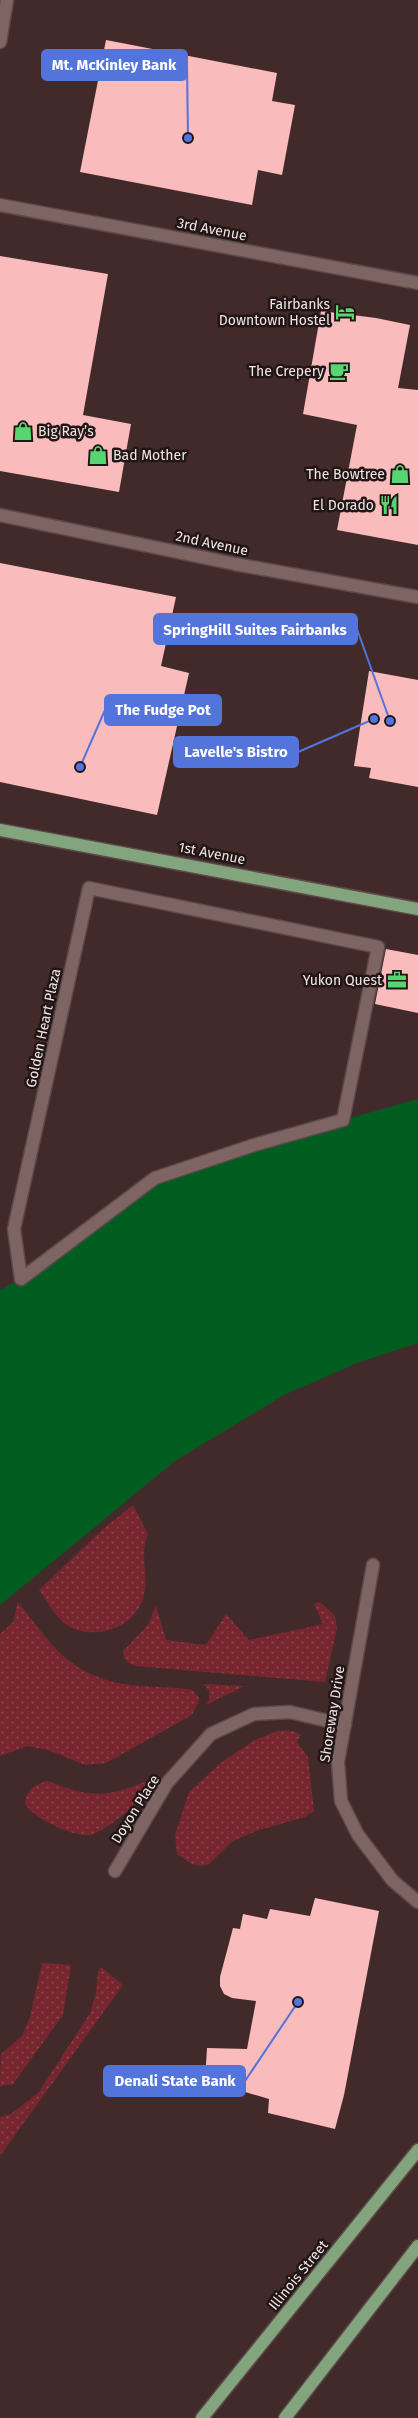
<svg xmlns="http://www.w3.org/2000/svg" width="418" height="2418" font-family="'Fira Sans',sans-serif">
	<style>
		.grass { fill: url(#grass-dots) }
		.water { fill: #005d20 }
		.building { fill: #f9bbbc }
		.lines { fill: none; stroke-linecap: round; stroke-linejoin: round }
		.minor-casing { stroke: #5c4949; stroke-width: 15 }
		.major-casing { stroke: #5c4949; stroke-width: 15 }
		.minor { stroke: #7f6464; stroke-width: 12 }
		.major { stroke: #82a57d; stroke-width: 12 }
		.labels { text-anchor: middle; stroke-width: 5; stroke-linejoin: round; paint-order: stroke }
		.street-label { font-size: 14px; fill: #f4e4e4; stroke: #211616 }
		.poi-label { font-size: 14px; fill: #f4e4e4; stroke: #211616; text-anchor: end }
		.leader { fill: none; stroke: #5374db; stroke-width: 2 }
		.callout-dot { fill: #5374db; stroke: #211616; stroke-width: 2 }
		.callout { fill: #5374db; stroke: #5374db; stroke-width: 2 }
		.callout-label { font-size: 15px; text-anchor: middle; font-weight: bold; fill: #fff }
	</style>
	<defs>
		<pattern id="grass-dots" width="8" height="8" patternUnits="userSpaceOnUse" patternTransform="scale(1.25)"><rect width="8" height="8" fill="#77262f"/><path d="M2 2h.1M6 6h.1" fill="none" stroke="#8b454d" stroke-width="1.8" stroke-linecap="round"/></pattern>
	</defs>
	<rect width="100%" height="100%" fill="#422a2b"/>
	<g class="grass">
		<path d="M133 1505 148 1534C139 1555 149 1574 144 1595 137 1626 100 1640 72 1628 57 1621 48 1602 39 1590L103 1529Z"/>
		<path d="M18 1602C51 1643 67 1674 124 1684 146 1688 170 1686 193 1690L199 1698 198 1703 192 1715 106 1763 85 1765 48 1750 27 1746 0 1756V1634L13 1622Z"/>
		<path d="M320 1602 335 1616 337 1628 325 1682 136 1666C127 1663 124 1660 123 1651L148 1625 156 1606 166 1640 206 1645 226 1614 249 1640 323 1624 314 1604Z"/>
		<path d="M203 1684 245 1686 206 1705 209 1700V1690Z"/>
		<path d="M277 1731H293L301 1735 297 1742 308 1757 314 1811 305 1817 256 1831 233 1841 208 1865 200 1866 192 1864 177 1854 175 1835 189 1792 222 1762 255 1740Z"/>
		<path d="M48 1781C90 1798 106 1798 147 1781L153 1785C147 1797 104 1833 90 1835 73 1837 33 1818 25 1804 27 1789 35 1784 48 1781Z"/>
		<path d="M42 1963 71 1965 63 2015 13 2084 0 2086 1 2054 22 2036 30 2017Z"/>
		<path d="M101 1967 123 1985 0 2156V2117L11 2114 39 2092 90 2013 96 1993 98 1971Z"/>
	</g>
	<path class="water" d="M418 1099V1343L357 1363 284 1395 175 1461 0 1605V1290L21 1279 155 1178 343 1120Z"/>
	<g class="building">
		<path d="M106 40 277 73 272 101 295 105 282 175 258 170 252 205 80 172Z"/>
		<path d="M0 256 108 274 83 415 131 424 119 492 0 471Z"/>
		<path d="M321 311 376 318 410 325 398 388 418 390V545L337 530 357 425 303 414Z"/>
		<path d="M0 563 176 597 161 666 189 673 157 815 0 782Z"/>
		<path d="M369 671 418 680V787L369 778 371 768 354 766Z"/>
		<path d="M386 949 418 955V1013L375 1004Z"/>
		<path d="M315 1898 379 1911 344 2095 335 2129 268 2113 269 2099 205 2080 207 2048 247 2049 256 2001 232 1998 224 1994 220 1986V1977L233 1928 240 1929 243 1914 267 1919 270 1909 310 1916Z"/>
	</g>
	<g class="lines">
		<g class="minor-casing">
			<g id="minor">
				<path d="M0 42 7 0"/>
				<path d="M0 205 418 283"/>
				<path d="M0 515 235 564 418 597"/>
				<path d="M89 888 378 947 343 1120 254 1145 155 1178 21 1279 14 1229Z"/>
				<path d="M373 1565 338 1762 341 1801 358 1835 393 1881 418 1902"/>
				<path d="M115 1871 167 1783 211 1734 254 1714 290 1712 345 1725"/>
			</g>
		</g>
		<g class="major-casing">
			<g id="major">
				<path d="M0 830 418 909"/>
				<path d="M202 2418 418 2150"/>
				<path d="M285 2418 418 2246"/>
			</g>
		</g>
		<use href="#minor" class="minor"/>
		<use href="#major" class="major"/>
	</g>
	<defs>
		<g id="hotel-bare" transform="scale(1.5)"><path d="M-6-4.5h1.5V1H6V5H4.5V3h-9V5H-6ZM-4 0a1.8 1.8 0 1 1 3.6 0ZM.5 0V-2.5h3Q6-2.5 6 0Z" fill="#56d671" stroke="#211616" stroke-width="2.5" paint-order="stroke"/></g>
		<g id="cafe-bare" transform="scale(1.5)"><path d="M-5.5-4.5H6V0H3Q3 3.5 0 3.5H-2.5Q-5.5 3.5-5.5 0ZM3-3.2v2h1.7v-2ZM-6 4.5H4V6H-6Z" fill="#56d671" stroke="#211616" stroke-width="2.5" paint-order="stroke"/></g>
		<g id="shop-bare" transform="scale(1.5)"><path d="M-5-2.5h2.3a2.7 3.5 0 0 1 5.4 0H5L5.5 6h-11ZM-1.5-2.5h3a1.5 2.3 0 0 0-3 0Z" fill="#56d671" stroke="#211616" stroke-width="2.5" paint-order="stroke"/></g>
		<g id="restaurant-bare" transform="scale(1.5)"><path d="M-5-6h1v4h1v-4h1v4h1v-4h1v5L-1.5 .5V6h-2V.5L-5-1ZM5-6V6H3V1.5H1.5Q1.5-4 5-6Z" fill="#56d671" stroke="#211616" stroke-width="2.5" paint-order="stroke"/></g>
		<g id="office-bare" transform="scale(1.5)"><path d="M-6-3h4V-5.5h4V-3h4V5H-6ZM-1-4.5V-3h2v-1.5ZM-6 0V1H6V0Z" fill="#56d671" stroke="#211616" stroke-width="2.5" paint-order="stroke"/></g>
	</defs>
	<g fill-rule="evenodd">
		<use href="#hotel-bare" x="345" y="312"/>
		<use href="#cafe-bare" x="339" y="371"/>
		<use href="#shop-bare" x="23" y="431"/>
		<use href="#shop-bare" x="98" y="455"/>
		<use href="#shop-bare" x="400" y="474"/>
		<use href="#restaurant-bare" x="389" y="505"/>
		<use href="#office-bare" x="397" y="980"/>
	</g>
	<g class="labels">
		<g class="street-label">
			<text transform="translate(212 229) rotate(11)" y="5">3rd Avenue</text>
			<text transform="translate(212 543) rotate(12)" y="5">2nd Avenue</text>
			<text transform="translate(212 853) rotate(11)" y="5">1st Avenue</text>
			<text transform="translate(43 1028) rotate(-78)" y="5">Golden Heart Plaza</text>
			<text transform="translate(332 1714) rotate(-81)" y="5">Shoreway Drive</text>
			<text transform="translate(135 1809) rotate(-58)" y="5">Doyon Place</text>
			<text transform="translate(298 2275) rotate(-51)" y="5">Illinois Street</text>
		</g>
		<g class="poi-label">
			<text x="330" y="309">Fairbanks<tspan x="330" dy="16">Downtown Hostel</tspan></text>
			<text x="324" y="376">The Crepery</text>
			<text x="38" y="436" text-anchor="start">Big Ray’s</text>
			<text x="113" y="460" text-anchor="start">Bad Mother</text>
			<text x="385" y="479">The Bowtree</text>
			<text x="374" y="510">El Dorado</text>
			<text x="382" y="985">Yukon Quest</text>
		</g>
	</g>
	<path class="leader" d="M188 138L187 65M390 721L357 629M80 767L105 710M374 719L298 752M298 2002L245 2081"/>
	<g class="callout-dot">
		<circle cx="188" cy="138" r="5"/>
		<circle cx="390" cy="721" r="5"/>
		<circle cx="80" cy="767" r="5"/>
		<circle cx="374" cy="719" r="5"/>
		<circle cx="298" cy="2002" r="5"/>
	</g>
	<g class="callout">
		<rect x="42" y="50" width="145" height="30" rx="5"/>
		<rect x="154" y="614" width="203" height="30" rx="5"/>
		<rect x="105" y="695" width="116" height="30" rx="5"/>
		<rect x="174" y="737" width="124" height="30" rx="5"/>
		<rect x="104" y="2066" width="141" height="30" rx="5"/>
	</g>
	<g class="callout-label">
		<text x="114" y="70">Mt. McKinley Bank</text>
		<text x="255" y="635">SpringHill Suites Fairbanks</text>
		<text x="163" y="715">The Fudge Pot</text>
		<text x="236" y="757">Lavelle's Bistro</text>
		<text x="175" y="2086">Denali State Bank</text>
	</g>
</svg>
